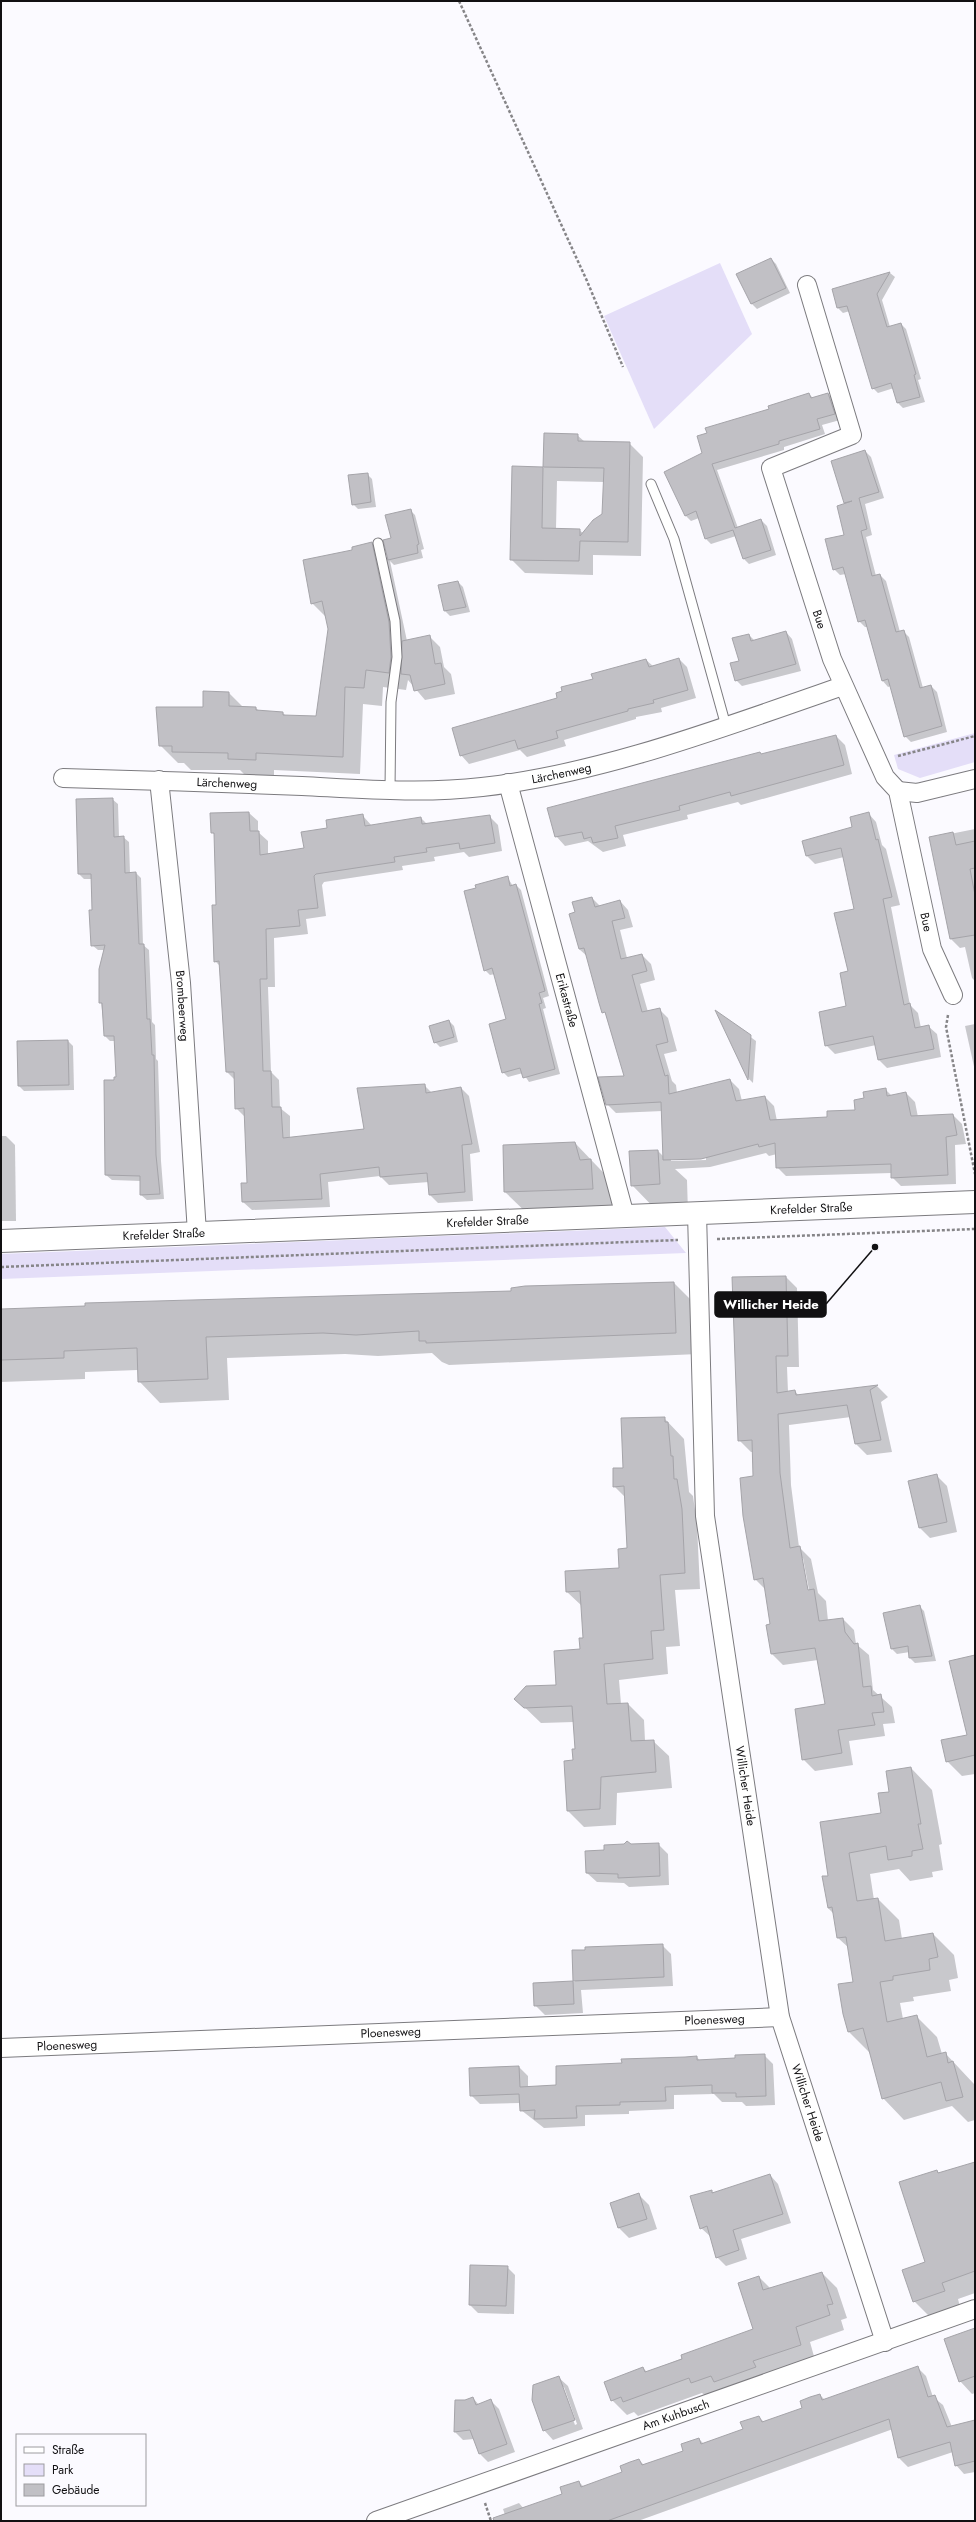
<svg xmlns="http://www.w3.org/2000/svg" width="976" height="2522" font-family="Jost,sans-serif">
	<style>
		.green { fill: #e4def8 }
		.shadow { fill: #0003; fill-rule: evenodd }
		.building { fill: #c1c0c5; stroke: #a5a4a9; fill-rule: evenodd }
		.lines { fill: none; stroke-linecap: round; stroke-linejoin: round }
		.service-casing { stroke: #7c7b7f; stroke-width: 11 }
		.minor-casing { stroke: #7c7b7f; stroke-width: 20 }
		.secondary-casing { stroke: #7c7b7f; stroke-width: 24 }
		.path { stroke: #868588; stroke-width: 2.5; stroke-dasharray: 3 2; stroke-linecap: butt }
		.service { stroke: #fff; stroke-width: 9 }
		.minor { stroke: #fff; stroke-width: 18 }
		.secondary { stroke: #fff; stroke-width: 22 }
		.labels { text-anchor: middle; stroke-width: 3.5; stroke-linejoin: round; paint-order: stroke }
		.street-label { font-size: 12px; fill: #111012; stroke: #fbfaff }
		.leader { fill: none; stroke: #111012; stroke-width: 1.5 }
		.callout-dot { fill: #111012; stroke: #fbfaff; stroke-width: 1.5 }
		.callout { fill: #111012; stroke: #111012; stroke-width: 1.5 }
		.callout-label { font-size: 13px; text-anchor: middle; font-weight: bold; fill: #fff }
	</style>
	<rect width="100%" height="100%" fill="#fbfaff"/>
	<g class="green">
		<path d="M720 263 752 334 654 429 604 316Z"/>
		<path d="M975 733V762L920 778 898 769 894 755Z"/>
		<path d="M665 1227 686 1253 1 1279V1254Z"/>
	</g>
	<g class="shadow">
		<path d="M771 259 776 264 790 293 757 309 752 304 738 275Z"/>
		<path d="M890 273 895 277 882 300 890 327 901 324 906 329 921 379 918 380 925 402 903 408 898 403 894 388 878 393 873 388 850 311 843 313 838 308 833 290Z"/>
		<path d="M809 394 813 398 828 394 834 399 840 420 822 425 825 434 784 447V450L717 470 738 528 761 520 767 526 776 555 749 564 744 559 736 536 711 544 706 539 699 518 691 521 686 516 665 472 703 454 770 410Z"/>
		<path d="M545 434 577 435 585 442 629 443 643 457 641 556 593 555V575L525 573 511 559 513 467 544 468ZM557 481 604 482 603 514 583 533 579 530 556 529Z"/>
		<path d="M865 451 871 457 884 498 865 504 872 535 866 537 876 576 880 575 886 581 900 632 903 631 909 637 923 688 931 686 937 692 947 732 911 742 905 736 891 686 888 687 882 680 868 627H865L859 621 846 574 840 575 834 569 845 535V503ZM857 500 847 503V501Z"/>
		<path d="M367 474 372 479 376 507 358 509 353 504Z"/>
		<path d="M410 510 415 515 424 549 421 550 423 558 394 565 390 561 407 641 429 636 440 647 444 667 451 674 455 694 425 700 408 680 406 690 383 687 382 706 363 704 360 774 274 770V777H247L240 770H191L184 763H178L160 745 204 708 229 693 244 708H256L260 712 283 713 286 716 317 717 329 629 326 617 312 603 354 551 372 543 389 560 384 541 392 539Z"/>
		<path d="M458 582 463 587 470 612 450 616 445 611 439 586Z"/>
		<path d="M786 632 792 639 801 671 742 686 736 680 749 635 755 641Z"/>
		<path d="M679 659 687 667 696 698 661 708 662 712 636 717V719L564 740 566 746 527 757 520 750 469 764 461 755 594 679 646 660 653 666Z"/>
		<path d="M836 736 845 745 852 774 741 805 738 802 687 815 688 819 623 835 626 846 603 852 588 841 565 846 556 836 762 755Z"/>
		<path d="M112 799 118 804 119 837H123L129 842 130 873H136L141 878 143 945 149 950 152 1022 155 1025 156 1059 158 1061 161 1161 164 1199 147 1200 141 1195V1181L112 1180 106 1175 115 1081 117 1078 115 1041H110L105 1036 99 985 104 950H98L92 945V879H84L79 874 77 800Z"/>
		<path d="M249 813 258 821V832L268 841V855L305 849 328 829 363 816 372 826 421 818 427 824 490 817 498 825 502 851 469 857 464 852 434 857 435 861 402 866 403 870 324 882 322 885 326 916 306 919 308 934 274 938 275 987H268L271 1072 279 1080 280 1108 290 1116V1139L365 1129 424 1085 432 1093 461 1088 469 1096 480 1152 470 1154 473 1201 438 1203 430 1195 429 1182 389 1185 380 1176 328 1182 330 1207 252 1210 243 1202 248 1184 245 1117 236 1108 235 1080 227 1072 221 967 215 961 217 906 215 835 212 832Z"/>
		<path d="M868 813 876 822 882 845 886 849 900 905 891 907 910 1005 918 1013 921 1028 928 1026 937 1034 941 1057 887 1068 879 1060 876 1045 835 1054 826 1045 847 1007 855 910 844 857 815 864 807 856 803 842 853 828Z"/>
		<path d="M975 829V981L972 978 965 947 960 948 951 939 930 838Z"/>
		<path d="M507 877 513 886 516 885 521 890 549 996 543 998 546 1008 543 1009 560 1074 529 1082 523 1073 508 1077 503 1072 508 1020 495 974 490 975 485 970Z"/>
		<path d="M592 898 600 906 620 901 628 910 633 927 620 930 627 958 642 955 651 964 655 980 640 984 648 1012 659 1009 668 1018 677 1051 664 1054 672 1081 676 1085 677 1093 730 1080 739 1089 742 1101 765 1097 774 1106 777 1121 828 1118 856 1111 865 1099 885 1089 892 1096 906 1093 915 1102 918 1117 953 1115 962 1124 966 1144 955 1145 956 1184 901 1186 892 1177V1173L786 1176 777 1167V1154L769 1156 766 1153 710 1167 675 1169 687 1180 688 1213 660 1214 632 1185 658 1151 664 1157 663 1111 616 1113 607 1104 625 1077 588 957 579 949 576 913ZM706 1158V1160L671 1161V1159Z"/>
		<path d="M718 1013 756 1041 753 1083 749 1079Z"/>
		<path d="M449 1021 454 1026 458 1042 440 1047 435 1042Z"/>
		<path d="M975 1024V1071L965 1026Z"/>
		<path d="M68 1041 73 1046 74 1090 24 1091 19 1086Z"/>
		<path d="M1 1136H6L15 1145 16 1221H1Z"/>
		<path d="M575 1143 619 1189 621 1217 534 1220 505 1192Z"/>
		<path d="M786 1277 797 1288 799 1367H787L788 1392 795 1391 799 1396 877 1386 888 1397 881 1402 892 1452 867 1455 856 1444 851 1417 789 1425 791 1485 799 1547 811 1559 818 1593 826 1601 828 1621 843 1619 854 1630 856 1644 869 1655 873 1690 892 1707 895 1723 883 1724 885 1736 849 1741 853 1765 815 1771 803 1759 826 1704 818 1660 783 1665 772 1654V1625L766 1590 755 1579 753 1452H751L739 1440ZM801 1558H803L810 1595H808Z"/>
		<path d="M674 1283 695 1304 698 1354 449 1365 442 1362 432 1353 378 1356 345 1354 227 1358 229 1400 160 1403 139 1381 138 1370 85 1372V1379L1 1382V1311L512 1292Z"/>
		<path d="M664 1418 684 1439 689 1492 693 1496 697 1525 700 1589 675 1590 680 1646 666 1647 668 1674 619 1680 621 1704H628L644 1720 645 1741H653L669 1756 672 1788 617 1793 616 1825 584 1827 568 1811 565 1762 574 1761 576 1750 574 1722 541 1723 516 1699 557 1686 582 1650 584 1639 582 1606 567 1592 620 1568 628 1549 625 1497 614 1486 624 1469Z"/>
		<path d="M936 1475 947 1486 957 1532 930 1538 920 1528Z"/>
		<path d="M919 1606 924 1611 936 1661 915 1663 910 1658V1652L897 1654 892 1649Z"/>
		<path d="M975 1656V1774L962 1776 947 1761 968 1736Z"/>
		<path d="M911 1768 932 1790 942 1844 939 1845 943 1870 932 1872 933 1877 910 1881 899 1869 870 1874 874 1900 878 1899 899 1920 902 1939 933 1934 954 1955 958 1978 949 1980 951 1991 913 1997 914 2001 900 2003 903 2019 916 2016 937 2037 942 2054 945 2053 974 2084 975 2120 968 2122 952 2106 904 2120 883 2098 870 2053 849 2032 854 1983 849 1948 838 1938 834 1914 828 1908 829 1876 882 1814 890 1792Z"/>
		<path d="M658 1844 668 1854 669 1885 629 1887 624 1883 597 1882 587 1873 605 1851 624 1845Z"/>
		<path d="M662 1945 671 1954 673 1986 581 1990 583 2013 545 2015 535 2005 534 1983 575 1982 574 1981Z"/>
		<path d="M764 2055 773 2064 775 2105 746 2106 742 2102H722L714 2094 674 2095V2109L629 2111V2114L585 2115V2126L544 2128 521 2110V2103L480 2104 471 2095 519 2067 528 2076V2088L558 2086 623 2064 697 2057 700 2061 736 2059Z"/>
		<path d="M975 2163V2293L958 2299 960 2307 930 2317 914 2301 926 2263 937 2171 940 2174Z"/>
		<path d="M770 2175 778 2184 791 2223 741 2239 747 2259 726 2266 717 2257 711 2237 701 2228 711 2191 714 2193Z"/>
		<path d="M639 2195 649 2205 657 2229 629 2238 619 2228 612 2203Z"/>
		<path d="M507 2267 515 2275 514 2314 478 2313 470 2305Z"/>
		<path d="M822 2273 837 2288 847 2318 841 2320 844 2330 810 2342 815 2360 707 2397 702 2393 638 2416 634 2412 627 2415 612 2400 643 2368 647 2372 754 2330 759 2277 771 2289Z"/>
		<path d="M975 2339V2393L972 2394 960 2381Z"/>
		<path d="M917 2367 926 2376 933 2397 943 2405 952 2427 975 2421V2472L964 2474 956 2465 953 2452 908 2467 899 2458 893 2429 638 2521H507L503 2509 519 2503 524 2509 564 2494 579 2482 584 2487 624 2473 639 2460 644 2465 684 2451 699 2439 704 2444 744 2430 759 2417 764 2422 804 2408 820 2395 825 2400Z"/>
		<path d="M558 2377 568 2386 583 2429 553 2440 544 2430ZM562 2387H564L577 2424 575 2425Z"/>
		<path d="M473 2398 479 2405 491 2401 499 2409 515 2452 488 2462 480 2454 474 2439 463 2440 455 2432 465 2401Z"/>
	</g>
	<g class="building">
		<path d="M771 258 786 288 751 304 736 274Z"/>
		<path d="M890 272 877 294 887 327 901 323 916 374 914 375 920 397 897 403 891 383 872 389 847 306 837 308 832 289Z"/>
		<path d="M809 393 811 398 828 393 835 414 817 419 820 429 779 441V444L712 464 735 528 761 519 771 550 743 559 733 530 705 539 696 511 685 516 664 472 702 453 697 436 707 433 705 428 769 409 768 406Z"/>
		<path d="M544 433 578 434V441L630 442 628 542 580 541 579 561 510 560 512 466 543 467ZM543 467 604 468 602 514 593 520 580 536V529L542 528Z"/>
		<path d="M865 450 879 492 859 498 867 529 861 531 872 576 880 574 896 632 904 630 920 688 931 685 942 726 904 737 888 679 882 681 865 620 858 622 843 567 833 570 825 539 844 535 837 506 852 501 844 503 831 461Z"/>
		<path d="M368 473 371 502 352 505 348 475Z"/>
		<path d="M411 509 419 544 417 545 418 553 388 560 383 540 391 538 385 515Z"/>
		<path d="M372 542 389 622 391 657 389 673 366 670 364 688 345 687 343 757 256 753V760L228 759V753L172 752V746H159L156 707H203V691L229 692V706L256 707V710L283 712V715L316 716 328 629 322 601 311 604 303 560 352 550V547Z"/>
		<path d="M458 581 466 607 444 611 438 585Z"/>
		<path d="M786 631 796 664 735 681 730 663 739 661 732 638 749 634 751 641Z"/>
		<path d="M430 635 435 664 441 663 445 684 414 691 410 675 401 674 402 641Z"/>
		<path d="M679 658 688 690 653 700 654 703 628 709V711L556 731 558 738 518 749 515 740 460 756 452 728 557 698 556 693 562 691 561 687 593 679 591 674 646 659 649 667Z"/>
		<path d="M836 735 844 765 731 796 730 792 679 806 680 810 615 826 618 838 593 843 591 837 584 839 582 832 555 837 547 808 760 752 761 754Z"/>
		<path d="M113 798 114 837 124 836 125 873 136 872 139 944H144L147 1019H150L152 1055H154L156 1155 160 1194 140 1195V1176L105 1175 104 1080H114V1077H116L114 1036H104L102 1003H99V969L105 945 91 946 89 910H92L91 874H78L76 799Z"/>
		<path d="M249 812 250 831H259L260 855 304 848 301 832 327 828 326 820 363 814 365 826 421 817 422 824 490 815 495 843 460 849 459 843 426 848 427 852 394 857 395 862 316 874 314 876 318 908 298 910 300 926 266 929 267 979H260L263 1071H271L272 1107H281L283 1138 364 1129 357 1088 425 1084 426 1093 461 1087 472 1144 462 1145 465 1192 429 1195 427 1173 380 1177 379 1167 320 1174 322 1199 242 1202 241 1183H247L244 1108 235 1109 234 1072H226L219 961 214 962 212 905H216L214 833H211L210 813Z"/>
		<path d="M869 812 876 840 878 839 892 897 883 899 904 1005 910 1003 915 1028 929 1025 934 1049 878 1060 873 1036 825 1046 819 1012 846 1006 840 973 848 971 834 913 854 909 841 848 806 856 802 841 852 827 850 817Z"/>
		<path d="M953 832 956 845 975 841V868L970 869 975 895V935L950 939 929 837Z"/>
		<path d="M508 876 510 886 516 884 545 991 539 993 542 1003 539 1004 555 1069 523 1078 520 1068 502 1073 489 1024 506 1019 492 968 484 971 464 891 476 888 475 885Z"/>
		<path d="M592 897 595 907 620 900 625 918 612 921 621 959 642 954 647 971 632 975 642 1012 660 1008 668 1042 656 1045 665 1076 668 1075 669 1094 730 1079 736 1101 765 1096 770 1120 827 1117V1111L855 1110 854 1100 864 1098 863 1092 886 1088 887 1096 906 1092 911 1116 953 1114 957 1135 946 1137 948 1175 891 1178V1164L776 1168 775 1143 759 1147 758 1144 701 1159 663 1160 661 1102 606 1105 598 1077 624 1076 605 1012 602 1013 599 1003 584 948 579 949 569 914 575 912 572 902Z"/>
		<path d="M715 1010 751 1035 748 1080Z"/>
		<path d="M449 1020 454 1037 434 1043 429 1026Z"/>
		<path d="M68 1040 69 1085 18 1086 17 1041Z"/>
		<path d="M575 1142 580 1160 591 1159 593 1189 504 1192 503 1145Z"/>
		<path d="M658 1150 660 1184 631 1186 629 1151Z"/>
		<path d="M786 1276 788 1356H776L777 1393 795 1390 796 1395 878 1385 870 1390 881 1440 855 1444 847 1405 778 1414 780 1473 790 1548 800 1546 808 1590 814 1589 819 1621 843 1618 845 1632 854 1644 858 1643 863 1687 871 1686 872 1696 881 1694 884 1712 872 1713 875 1725 838 1730 842 1753 802 1760 795 1709 825 1704 815 1648 771 1654 766 1625 770 1624 763 1578 754 1580 743 1516 740 1478 753 1476 752 1440 738 1441 732 1277Z"/>
		<path d="M674 1282 676 1333 426 1343V1341H419V1331L356 1335 323 1333 206 1337 208 1379 138 1382 137 1348 64 1351V1358L1 1360V1309L85 1306V1303L511 1291V1288L525 1286Z"/>
		<path d="M665 1417V1422H668L671 1456H673L674 1479H677L682 1509 685 1573 660 1575 664 1630 651 1631 653 1659 604 1664 607 1704 628 1703 631 1741 654 1740 656 1772 601 1777 600 1809 567 1811 564 1761 573 1760 572 1749H575L572 1706 524 1708 514 1699 526 1686 556 1685 554 1651 580 1649 579 1638H583L580 1591 566 1592 565 1571 619 1568 618 1549 627 1548 624 1486 613 1487V1468H623L621 1418Z"/>
		<path d="M937 1474 947 1522 919 1528 908 1481Z"/>
		<path d="M920 1605 932 1656 909 1658 908 1646 891 1649 883 1613Z"/>
		<path d="M975 1655V1755L946 1762 941 1740 967 1735 949 1661Z"/>
		<path d="M911 1767 921 1824H918L923 1849 912 1851V1856L888 1860 886 1846 849 1853 857 1901 878 1898 885 1941 933 1933 938 1957 929 1959 930 1970 893 1976V1980L880 1982 887 2022 917 2015 927 2057 946 2052 948 2063 953 2061 963 2097 946 2101 941 2082 882 2099 863 2028 848 2032 843 2014 838 1984 853 1982 846 1937 837 1938 832 1907 828 1908 822 1876H828L820 1822 881 1813 878 1793 889 1792 886 1771Z"/>
		<path d="M627 1841 631 1844 659 1843 660 1876 618 1878V1874L586 1873 585 1851 604 1850V1845L624 1844Z"/>
		<path d="M663 1944 664 1977 573 1981 572 1950H585V1947Z"/>
		<path d="M573 1981 574 2004 534 2006 533 1983Z"/>
		<path d="M765 2054 766 2096 736 2097V2093H712V2085L665 2087 666 2101 620 2102V2105L576 2106 577 2118 534 2119 535 2110 520 2111 519 2094 470 2096 469 2068 519 2066 520 2087 556 2085V2066L622 2063 621 2059 685 2057 697 2056V2060L735 2058V2055Z"/>
		<path d="M975 2162V2271L942 2283 945 2291 913 2302 902 2270 925 2262 899 2182 937 2170 938 2173Z"/>
		<path d="M770 2174 783 2214 733 2230 739 2250 716 2258 707 2226 700 2229 690 2196 712 2190V2193Z"/>
		<path d="M639 2193 647 2219 618 2228 610 2203Z"/>
		<path d="M470 2265 508 2266 506 2306 469 2305Z"/>
		<path d="M822 2272 833 2304 827 2305 830 2315 796 2327 801 2345 753 2361 756 2367 714 2382 711 2376 691 2383 689 2378 623 2402 621 2397 611 2401 604 2382 643 2367 645 2372 682 2359 681 2355 753 2329 738 2283 759 2276 763 2290Z"/>
		<path d="M975 2328V2376L959 2382 944 2339Z"/>
		<path d="M918 2366 928 2397 935 2395 947 2427 975 2420V2461L955 2466 950 2442 898 2458 889 2419 607 2521H494L493 2518 562 2494 560 2487 579 2481 581 2487 622 2472 620 2466 630 2462 639 2459 642 2465 683 2451 681 2444 699 2438 701 2444 743 2429 740 2422 759 2416 762 2422 802 2408 800 2401 810 2397 820 2394 822 2400Z"/>
		<path d="M559 2376 575 2420 543 2431 532 2400 533 2385Z"/>
		<path d="M473 2397 476 2405 491 2399 507 2444 479 2454 470 2430 454 2432 455 2400H465Z"/>
	</g>
	<g class="lines">
		<g class="service-casing">
			<g id="service">
				<path d="M651 484 674 539 726 726"/>
				<path d="M378 543 395 621 397 657 391 702 390 790"/>
			</g>
		</g>
		<g class="minor-casing">
			<g id="minor">
				<path id="s1" d="M807 285 852 435 771 468 832 659 885 777 898 791 932 949 953 995"/>
				<path id="s2" d="M63 778C143 780 222 783 302 786 362 789 422 794 482 787 606 773 726 726 843 686"/>
				<path id="s3" d="M159 780 181 983 197 1233"/>
				<path id="s4" d="M508 783 625 1216"/>
				<path d="M898 791 917 793 975 779"/>
				<path id="s5" d="M697 1213 705 1516 780 2017 885 2342"/>
				<path id="s6" d="M1 2048 780 2017"/>
				<path id="s7" d="M376 2521 975 2309"/>
			</g>
		</g>
		<g class="secondary-casing">
			<g id="secondary">
				<path id="s8" d="M1 1241 975 1202"/>
			</g>
		</g>
		<g class="path">
			<path d="M459 1 587 281 623 367"/>
			<path d="M898 756 975 736"/>
			<path d="M948 1015 946 1027 975 1174"/>
			<path d="M717 1239 975 1229"/>
			<path d="M1 1267 678 1240"/>
			<path d="M485 2503 491 2521"/>
		</g>
		<use href="#service" class="service"/>
		<use href="#minor" class="minor"/>
		<use href="#secondary" class="secondary"/>
	</g>
	<g class="labels">
		<g class="street-label">
			<text dy="4" stroke="none"><textPath href="#s1" startOffset="403">Bue</textPath></text>
			<text dy="4" stroke="none"><textPath href="#s2" startOffset="500">Lärchenweg</textPath></text>
			<text dy="4" stroke="none"><textPath href="#s2" startOffset="164">Lärchenweg</textPath></text>
			<text dy="4" stroke="none"><textPath href="#s1" startOffset="727">Bue</textPath></text>
			<text dy="4" stroke="none"><textPath href="#s4" startOffset="225">Erikastraße</textPath></text>
			<text dy="4" stroke="none"><textPath href="#s3" startOffset="227">Brombeerweg</textPath></text>
			<text dy="4" stroke="none"><textPath href="#s8" startOffset="811">Krefelder Straße</textPath></text>
			<text dy="4" stroke="none"><textPath href="#s8" startOffset="487">Krefelder Straße</textPath></text>
			<text dy="4" stroke="none"><textPath href="#s8" startOffset="163">Krefelder Straße</textPath></text>
			<text dy="4" stroke="none"><textPath href="#s5" startOffset="576">Willicher Heide</textPath></text>
			<text dy="4" stroke="none"><textPath href="#s6" startOffset="714">Ploenesweg</textPath></text>
			<text dy="4" stroke="none"><textPath href="#s6" startOffset="390">Ploenesweg</textPath></text>
			<text dy="4" stroke="none"><textPath href="#s6" startOffset="66">Ploenesweg</textPath></text>
			<text dy="4" stroke="none"><textPath href="#s5" startOffset="900">Willicher Heide</textPath></text>
			<text dy="4" stroke="none"><textPath href="#s7" startOffset="318">Am Kuhbusch</textPath></text>
		</g>
	</g>
	<path class="leader" d="M875 1247L826 1304"/>
	<circle class="callout-dot" cx="875" cy="1247" r="4"/>
	<rect class="callout" x="715" y="1292" width="111" height="25" rx="4"/>
	<g class="callout-label">
		<text x="771" y="1309">Willicher Heide</text>
	</g>
	<rect width="976" height="2522" fill="none" stroke="#111012" stroke-width="4"/>
	<rect x="16" y="2434" width="130" height="72" fill="#fbfaff" stroke="#9d9ca0"/>
	<rect x="24" y="2447" width="20" height="6" fill="#ffffff" stroke="#9d9ca0"/>
	<text x="52" y="2454" font-size="12" fill="#111012">Straße</text>
	<rect x="24" y="2464" width="20" height="12" fill="#e4def8" stroke="#9d9ca0"/>
	<text x="52" y="2474" font-size="12" fill="#111012">Park</text>
	<rect x="24" y="2484" width="20" height="12" fill="#c1c0c5" stroke="#9d9ca0"/>
	<text x="52" y="2494" font-size="12" fill="#111012">Gebäude</text>
</svg>
